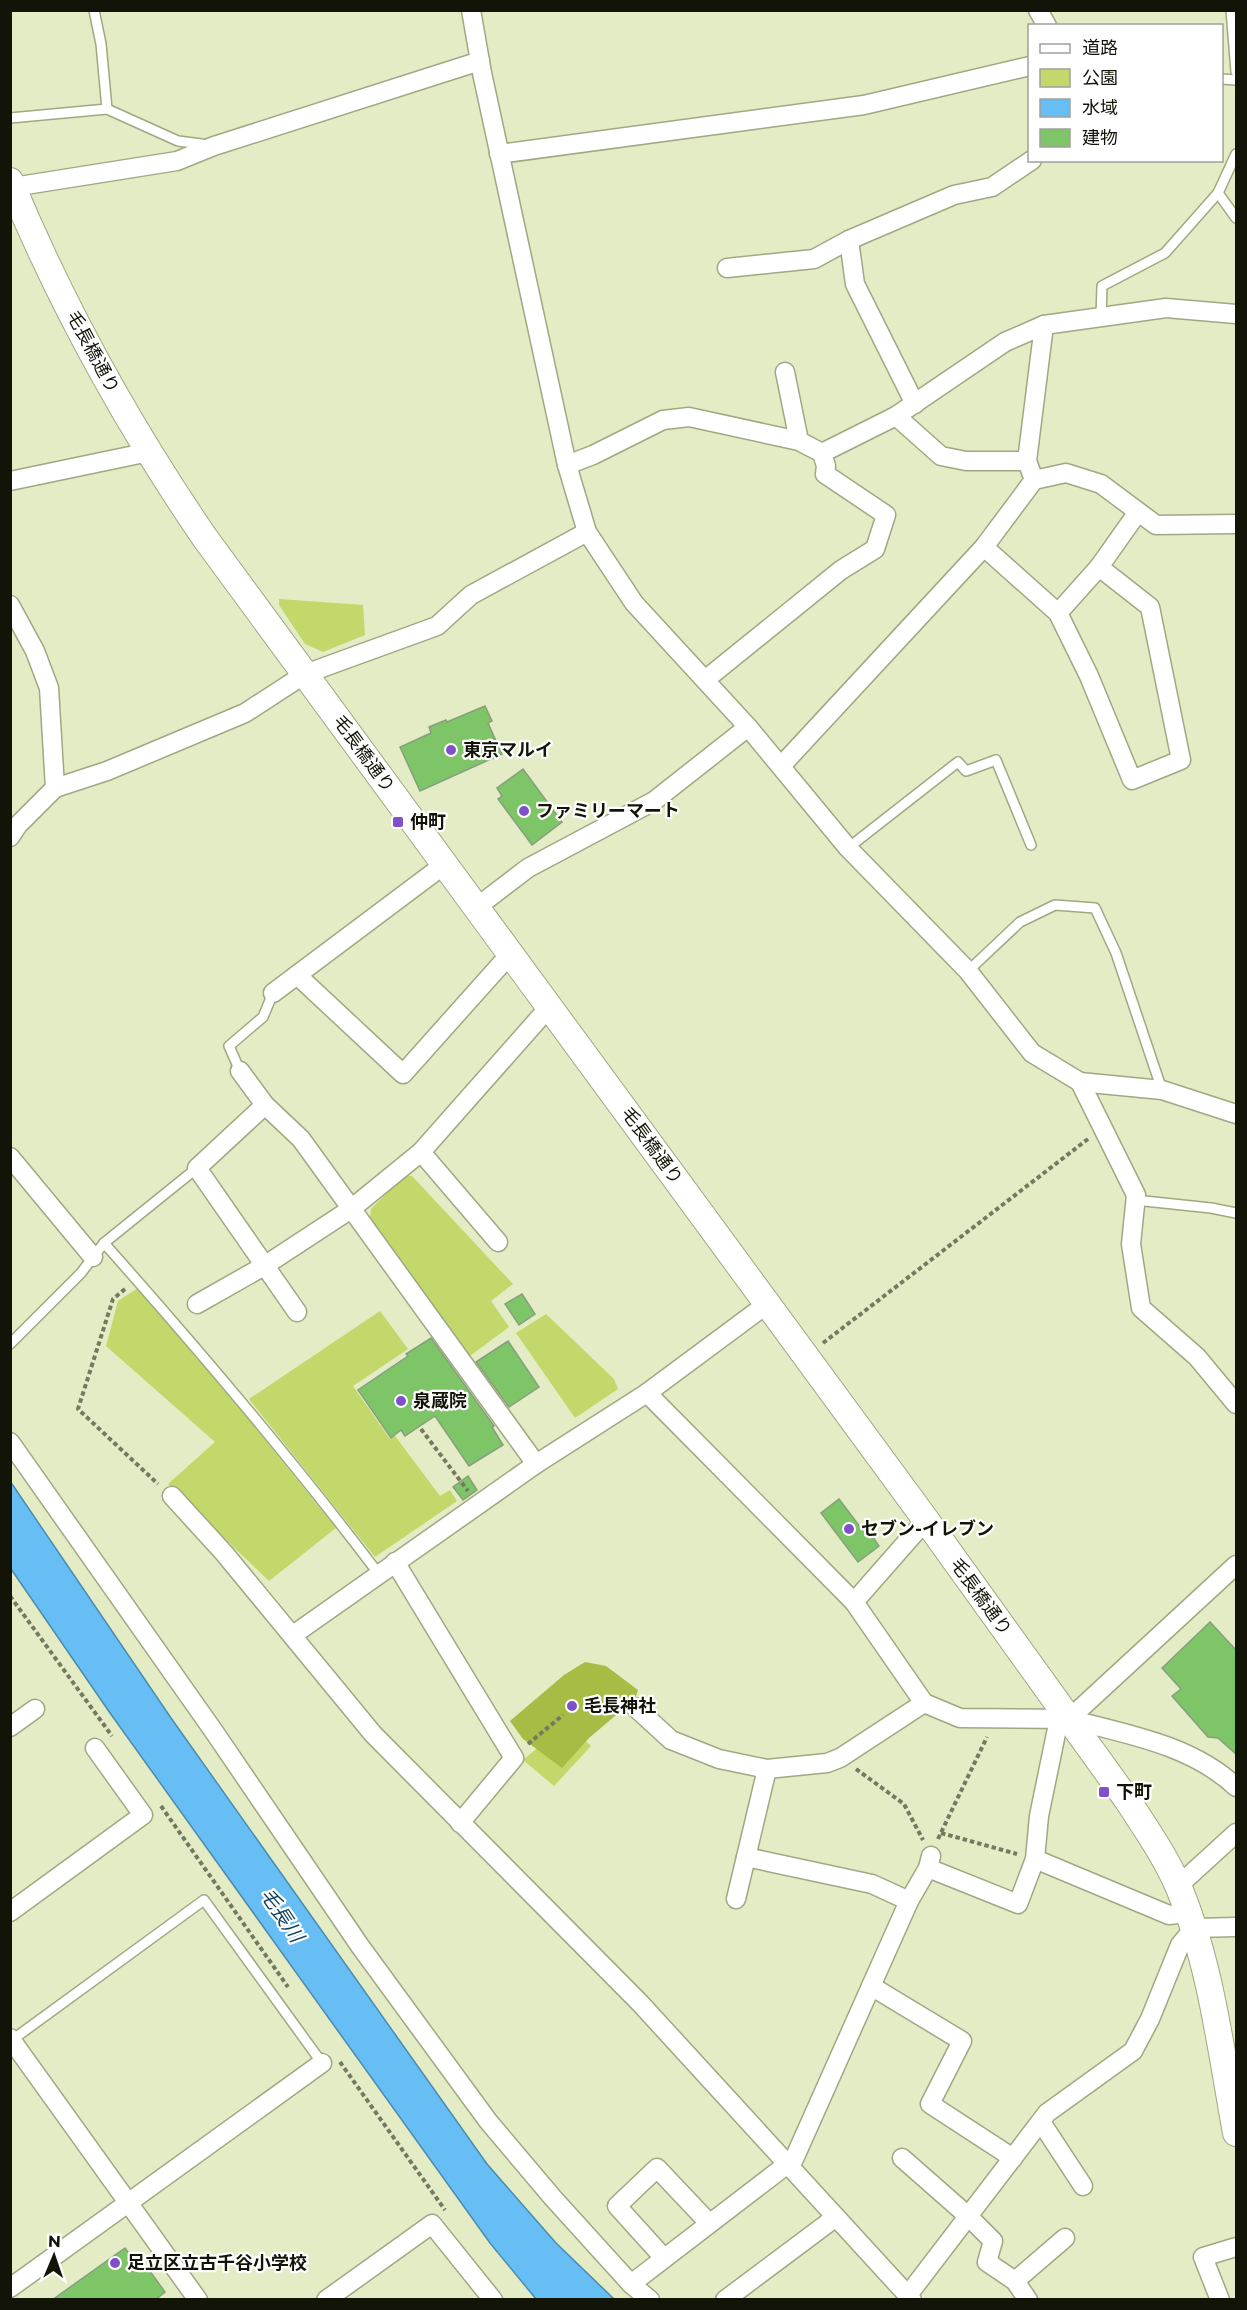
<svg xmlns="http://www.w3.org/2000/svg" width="1247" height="2310" font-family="Montserrat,'Noto Sans JP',sans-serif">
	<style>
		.green { fill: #c2d86a }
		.forest { fill: #a6bc44 }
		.water { fill: #66bef5; stroke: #4c8bad; stroke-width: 1.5 }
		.building { fill: #7ec568; stroke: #879f7f; stroke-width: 1.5 }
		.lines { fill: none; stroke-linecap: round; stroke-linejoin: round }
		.lane-casing { stroke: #9fa882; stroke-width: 12 }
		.street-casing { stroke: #9fa882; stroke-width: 21 }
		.secondary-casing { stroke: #9fa882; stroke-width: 28 }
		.path { stroke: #747a60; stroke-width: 4; stroke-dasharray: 4.5 3; stroke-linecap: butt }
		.lane { stroke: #fff; stroke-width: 9 }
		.street { stroke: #fff; stroke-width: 18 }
		.secondary { stroke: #fff; stroke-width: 26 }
		.poi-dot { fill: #8050c8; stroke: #fff; stroke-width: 2 }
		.labels { text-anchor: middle; stroke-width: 4.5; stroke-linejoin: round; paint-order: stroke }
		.street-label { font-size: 18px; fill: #111406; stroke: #fff }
		.poi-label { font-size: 18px; font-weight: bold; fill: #111406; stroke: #fff; text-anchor: start }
		.water-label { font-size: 20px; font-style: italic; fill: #11425e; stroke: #fff }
	</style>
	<rect width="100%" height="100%" fill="#e3ecc4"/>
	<g class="green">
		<path d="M279 599 363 605 365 635 323 652 305 644 279 605Z"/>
		<path d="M405 1175 412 1176 513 1284 491 1301 509 1327 470 1356 370 1218 371 1209Z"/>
		<path d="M138 1288 238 1406 336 1528 269 1581 168 1484 215 1442 106 1346 118 1301Z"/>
		<path d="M380 1311 408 1349 353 1386 390 1439 395 1436 440 1496 450 1490 457 1501 375 1557 249 1399Z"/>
		<path d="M546 1314 614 1379 618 1389 575 1418 516 1333Z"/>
		<path d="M566 1724 591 1746 554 1786 523 1760Z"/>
	</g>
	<path class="forest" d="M585 1662 606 1666 638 1690 635 1699 589 1738 562 1768 523 1739 510 1721 564 1675Z"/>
	<path class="water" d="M10 1481 171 1718 487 2164 556 2243 614 2299H536L490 2243 110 1713 11 1569Z"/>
	<g class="building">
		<path d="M485 706 492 721 488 723 502 754 420 791 400 747 431 733 429 727 446 720 447 722Z"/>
		<path d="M523 769 562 822 532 845 498 799 502 796 497 788Z"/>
		<path d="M522 1294 535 1314 519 1325 505 1304Z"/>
		<path d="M431 1338 494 1426 492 1427 503 1445 469 1466 435 1416 405 1436 401 1430 391 1438 358 1390 408 1356 406 1354Z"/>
		<path d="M508 1341 539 1387 509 1407 476 1362Z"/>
		<path d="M468 1476 477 1490 463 1500 453 1487Z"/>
		<path d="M839 1499 867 1536 870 1533 879 1546 858 1562 821 1513Z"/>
		<path d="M1210 1622 1236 1650V1754L1218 1738 1208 1737 1172 1696 1181 1689 1162 1668Z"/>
		<path d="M125 2248 142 2271 147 2267 165 2292 155 2300H52Z"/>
	</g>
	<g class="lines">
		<g class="lane-casing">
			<g id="lane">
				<path d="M1231 10 1236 72"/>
				<path d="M1222 79 1236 80"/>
				<path d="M107 109 178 141 209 145"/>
				<path d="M10 118 107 109 101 44 94 10"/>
				<path d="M1218 193 1236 218"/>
				<path d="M1101 317 1102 286 1165 253 1218 193 1236 154"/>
				<path d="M848 848 958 762 966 771 996 760 1031 845"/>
				<path d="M968 971 1020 922 1055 905 1095 908 1116 953 1162 1090"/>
				<path d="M240 1071 229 1046 263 1017 273 993"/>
				<path d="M1135 1200 1211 1208 1236 1213"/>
				<path d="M104 1243C199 1350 292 1459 378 1573"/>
				<path d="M10 1344 81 1273 104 1243 197 1168"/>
				<path d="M12 2040 204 1900 322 2063"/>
			</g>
		</g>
		<g class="street-casing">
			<g id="street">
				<path d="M471 10 482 73 567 465 587 532 634 603 748 727 848 848 968 971 1032 1053 1080 1082 1136 1195 1131 1244 1141 1308 1197 1357 1236 1404"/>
				<path d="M1038 10 1047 26"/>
				<path d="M499 154 864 105 1030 66"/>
				<path d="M13 187 177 161 214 146 480 61"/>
				<path d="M849 240 855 284 915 404"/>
				<path d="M727 268 814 259 849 240 954 195 992 187 1032 160"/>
				<path d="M896 416 941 456 966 461H1027"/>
				<path d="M822 453 896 416 1005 342 1044 325 1166 308 1236 314"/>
				<path d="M567 465 593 455 663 420 689 417 799 441"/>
				<path d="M1034 480 1027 461 1044 325"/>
				<path d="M10 481 149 452"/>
				<path d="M984 547 1058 613 1089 676 1132 780 1181 760 1150 607 1099 567 1058 613"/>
				<path d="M1099 567 1138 512"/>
				<path d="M10 605 35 651 49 688 55 788"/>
				<path d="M705 680 841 570 875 549 886 515 825 474 826 466 822 453 799 441 785 372"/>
				<path d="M781 766 984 547 1034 480 1066 473 1101 484 1156 525 1236 524"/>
				<path d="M10 837 18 825 55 788 107 771 245 713 305 674 437 626 471 595 587 532"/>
				<path d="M477 907 528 868 654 801 748 727"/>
				<path d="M297 975 403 1074 511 953"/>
				<path d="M273 993 445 864"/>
				<path d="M240 1071 265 1105 301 1139 536 1464"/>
				<path d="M1080 1082 1162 1090 1236 1114"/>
				<path d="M265 1105 197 1168 297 1312"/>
				<path d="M421 1152 498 1242"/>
				<path d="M10 1157 93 1257"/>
				<path d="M197 1304 264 1266 351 1209 421 1152 550 1006"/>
				<path d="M647 1393 854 1602"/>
				<path d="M10 1442 215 1733 360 1946 488 2121 553 2198 631 2284 650 2300"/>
				<path d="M172 1496 224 1553 373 1734 640 2003 912 2300"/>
				<path d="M926 1520 854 1602 924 1703 960 1718 1069 1719 1236 1565"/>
				<path d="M395 1562 514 1758 460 1823"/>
				<path d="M293 1635 536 1464 647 1393 767 1304"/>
				<path d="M635 1707 671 1740 719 1759 767 1769 827 1763 840 1758 924 1703"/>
				<path d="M1069 1719C1126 1734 1192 1745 1236 1787"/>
				<path d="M10 1727 35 1709"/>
				<path d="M746 1857 872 1884 909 1901"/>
				<path d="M1035 1859 1169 1915 1188 1913"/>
				<path d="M928 1868 1018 1904 1035 1859 1039 1816 1059 1719"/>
				<path d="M1178 1886 1236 1833"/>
				<path d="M736 1899 767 1769"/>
				<path d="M10 1912 143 1815 95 1748"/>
				<path d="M871 1986 962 2041 930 2104 1013 2158"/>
				<path d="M10 2038 198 2300"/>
				<path d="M1041 2122 1083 2186"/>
				<path d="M902 2158 968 2216 993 2241 987 2262 1015 2281 1028 2300"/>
				<path d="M664 2258 617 2206 657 2168 709 2223"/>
				<path d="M1015 2281 1065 2238"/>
				<path d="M631 2284 794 2159 909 1901 928 1868 931 1856"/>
				<path d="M10 2288 322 2063"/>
				<path d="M908 2295 1047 2113 1133 2051 1150 2019 1180 1945 1194 1928 1236 1927"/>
				<path d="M326 2300 432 2224 493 2300"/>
				<path d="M725 2300 836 2217"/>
				<path d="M1220 2300 1203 2257 1236 2247"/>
			</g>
		</g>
		<g class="secondary-casing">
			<path id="secondary" d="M10 181C62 306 129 427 205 538L926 1520 1128 1801C1146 1829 1166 1857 1179 1888 1211 1965 1221 2051 1236 2133"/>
		</g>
		<g class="path">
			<path d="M125 1289 113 1299 78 1409 158 1484"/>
			<path d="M823 1343 1088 1139"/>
			<path d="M421 1429 468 1491"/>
			<path d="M10 1596 112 1736"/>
			<path d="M528 1744 563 1715"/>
			<path d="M856 1769 904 1804 923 1840"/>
			<path d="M161 1806 288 1987"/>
			<path d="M941 1833 1017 1854"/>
			<path d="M938 1839 987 1737"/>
			<path d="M340 2062 445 2210"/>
		</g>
		<use href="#lane" class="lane"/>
		<use href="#street" class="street"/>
		<use href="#secondary" class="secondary"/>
	</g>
	<g class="poi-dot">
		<circle cx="451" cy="750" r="6"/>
		<circle cx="524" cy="811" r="6"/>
		<rect x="392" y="816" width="12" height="12" rx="3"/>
		<circle cx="401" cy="1401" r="6"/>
		<circle cx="849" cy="1529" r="6"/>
		<circle cx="572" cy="1706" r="6"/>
		<rect x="1098" y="1786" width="12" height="12" rx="3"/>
		<circle cx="115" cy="2263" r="6"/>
	</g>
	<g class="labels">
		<g class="street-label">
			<text transform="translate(93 352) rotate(62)" y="6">毛長橋通り</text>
			<text transform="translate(364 754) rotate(54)" y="6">毛長橋通り</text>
			<text transform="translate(652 1146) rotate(54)" y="6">毛長橋通り</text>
			<text transform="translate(981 1597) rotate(54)" y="6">毛長橋通り</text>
		</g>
		<g class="poi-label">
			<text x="463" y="756">東京マルイ</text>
			<text x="536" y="817">ファミリーマート</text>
			<text x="410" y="828">仲町</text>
			<text x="413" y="1407">泉蔵院</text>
			<text x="861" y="1535">セブン-イレブン</text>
			<text x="584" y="1712">毛長神社</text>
			<text x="1116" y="1798">下町</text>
			<text x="127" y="2269">足立区立古千谷小学校</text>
		</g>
		<g class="water-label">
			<text transform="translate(282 1915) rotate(56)" y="7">毛長川</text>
		</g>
	</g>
	<rect width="1247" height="2310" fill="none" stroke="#111406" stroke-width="24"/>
	<rect x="1028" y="24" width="195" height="138" fill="#ffffff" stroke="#a0a19b" stroke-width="1.5"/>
	<rect x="1040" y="44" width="30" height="9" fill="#ffffff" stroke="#a0a19b" stroke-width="1.5"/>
	<text x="1082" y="54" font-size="18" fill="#111406">道路</text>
	<rect x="1040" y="69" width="30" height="18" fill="#c2d86a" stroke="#a0a19b" stroke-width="1.5"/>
	<text x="1082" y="84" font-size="18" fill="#111406">公園</text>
	<rect x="1040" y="99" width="30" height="18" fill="#66bef5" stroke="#a0a19b" stroke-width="1.5"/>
	<text x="1082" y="114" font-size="18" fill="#111406">水域</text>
	<rect x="1040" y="129" width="30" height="18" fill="#7ec568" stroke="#a0a19b" stroke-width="1.5"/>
	<text x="1082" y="144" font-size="18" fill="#111406">建物</text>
	<g transform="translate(54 2256) rotate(2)" stroke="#ffffff" stroke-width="4.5" paint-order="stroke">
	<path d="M0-4.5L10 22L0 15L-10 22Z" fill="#111406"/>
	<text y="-9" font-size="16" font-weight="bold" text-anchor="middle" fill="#111406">N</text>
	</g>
</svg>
